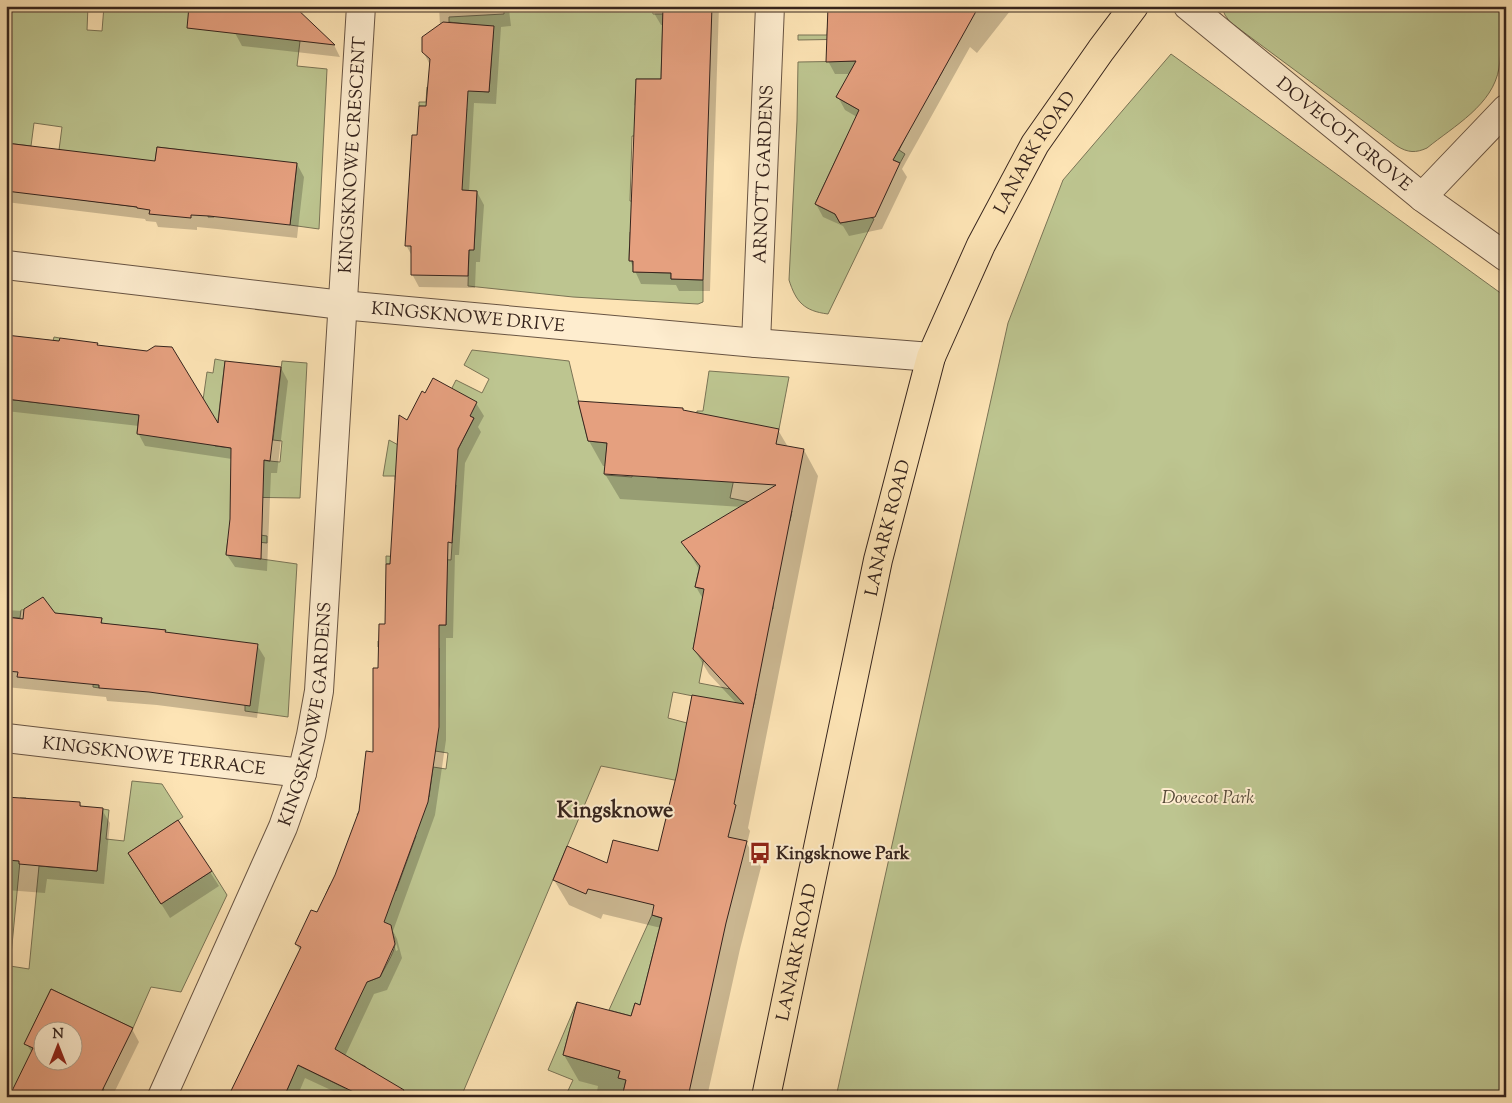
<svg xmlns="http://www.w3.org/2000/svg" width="1512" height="1103" font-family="'Sorts Mill Goudy',serif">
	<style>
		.green { fill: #bdc590; stroke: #7a7456 }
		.shadow { fill: #0003; fill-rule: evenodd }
		.building { fill: #e5a07f; stroke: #36241d; fill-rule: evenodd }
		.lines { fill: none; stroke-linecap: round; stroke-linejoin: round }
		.street-casing { stroke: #685443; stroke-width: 30 }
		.primary-casing { stroke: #36241d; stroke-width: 30 }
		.street { stroke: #feedcf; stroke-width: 28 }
		.primary { stroke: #fde4b5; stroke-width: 28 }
		.labels { text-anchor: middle; stroke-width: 4; stroke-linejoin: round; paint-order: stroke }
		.street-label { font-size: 18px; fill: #36241d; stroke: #feedcf }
		.park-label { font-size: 18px; font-style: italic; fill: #584c3a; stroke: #feedcf }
		.poi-label { font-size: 18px; font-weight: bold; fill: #36241d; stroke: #feedcf; text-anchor: start }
		.district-label { font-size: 22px; font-weight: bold; fill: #36241d; stroke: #feedcf }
	</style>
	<rect width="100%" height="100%" fill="#fde4b5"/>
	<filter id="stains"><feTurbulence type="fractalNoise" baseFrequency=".004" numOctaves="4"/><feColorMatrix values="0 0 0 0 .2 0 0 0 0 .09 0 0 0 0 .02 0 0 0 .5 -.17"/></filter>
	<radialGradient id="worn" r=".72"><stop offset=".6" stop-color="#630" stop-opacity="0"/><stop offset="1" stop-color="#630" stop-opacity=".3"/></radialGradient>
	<g class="green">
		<path d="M6 6H88L87 30 102 31 104 6H237L300 41 297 66 327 69 319 229 290 225 297 163 218 183 214 217H208L215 154 157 147 153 177 137 207 53 196 62 127 34 123 31 146 6 143Z"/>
		<path d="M504 6H653V14H663L661 79H636L635 105 662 136H632L630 201 657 202 656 233 630 232 629 260 633 261V272L671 273V279L703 280V302L698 304 573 297 468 286 469 250 474 249 477 191 414 188 467 109 419 106V102H426L427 87 489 92 493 35 475 34 476 25 449 22V17L504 14Z"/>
		<path d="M879 6H924L931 11 920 30 891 14 880 33 943 70 935 85 882 56 863 89 846 80 836 97 906 136 899 150 905 154 900 163 846 138 815 204 835 214 840 223 851 221 856 210 874 219 828 314C804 311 796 302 789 280L797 121 798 62 861 61 860 39 798 40V35H827L828 19 879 20Z"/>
		<path d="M1221 6H1503C1502 26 1502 48 1499 68 1493 105 1454 126 1427 148 1416 153 1408 153 1397 146L1230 22 1225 15Z"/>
		<path d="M1171 54 1506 297V1097H836L1008 323 1063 180Z"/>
		<path d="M54 337 60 338 55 371 139 414 137 433 161 437 200 421 207 372 213 373 215 359 225 361 215 446 248 450V459L280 462 282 441 273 440 282 361 307 363 300 498 231 497 239 532 267 536V543L228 539 226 554 297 564 288 717 245 711V705L162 664 165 630 105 624 99 688 93 687V686L102 618 24 610H21L20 618 6 617V399L40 403 47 340 53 341Z"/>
		<path d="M472 350 569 361 588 441 607 443 605 475 632 477 634 461 658 463 657 478 678 479 696 431 697 411H703L709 371 789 377 779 429 738 459 730 498 792 511 790 521 761 514 686 547 689 553 702 556 695 587 773 603V609L735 601 706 624 697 629 693 649 700 656 704 657 699 683 756 694 753 708 673 692 668 718 687 723 706 786 601 766 461 1097H284L294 1073 250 1052 254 1044 345 1088 368 1070 365 1066 333 1053 355 1006 332 995 380 977C384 969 394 953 395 945 399 922 343 902 326 894L330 885 357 897 363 879 396 891 416 836 357 815 362 806 398 793 429 797 433 767 446 769 448 753 435 751 439 705V648L378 647V641L411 644 438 625H446L447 565 386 564V556L451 560 456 485 395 480V476H383L389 440 447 471 474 418 453 407 452 388 456 380 482 393 489 379 464 365Z"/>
		<path d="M132 781 162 784 183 817 128 853 161 904 212 871 227 895 181 992 151 987 133 1028 51 989 25 1043 42 1052V1060L104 1089 101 1097H6V860H15L20 798H26L10 966 29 969 39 866 97 871 103 809 109 810 106 839 124 841Z"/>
		<path d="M652 915 662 918 640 1005 635 1003 631 1016 609 1010Z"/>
		<path d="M577 1002 563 1055 620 1071 626 1080 622 1097H565L573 1080 548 1070Z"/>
	</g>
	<g class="shadow">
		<path d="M238 6H297V11L334 45 340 57 242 46 235 33Z"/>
		<path d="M439 6H515L509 10 511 26 501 27 496 104 474 103 469 192H477L484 205 480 262H476L475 288 419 287 412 274V256L406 245 418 137 427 108 430 65 423 51 440 26Z"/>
		<path d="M654 6H719L710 291H679L676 285 641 284 630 260 662 81 664 25H661L654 13Z"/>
		<path d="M921 6H1014L977 53 970 47 902 169 907 177 882 229 849 236 843 226 823 217 816 204 857 117 845 110 838 97 851 74H835L828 61Z"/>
		<path d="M6 144 156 163 297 164 304 177 297 238 217 229 197 227V230L158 227 156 222 146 221 145 219 6 202Z"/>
		<path d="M6 333 9 336 60 342 97 344 98 347 219 427 281 368 288 381 277 473H271L267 571 235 567 227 555 231 519 232 459 145 446 138 433 139 426 6 411Z"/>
		<path d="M476 403 484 416 478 427 481 432 465 463 459 555H455L453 638H446V740L435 815 393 931 397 939 402 958 387 990 374 994 345 1056 403 1091 406 1097H346L305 1078 297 1097H231L300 951 296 944 317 913 336 875 360 812 374 753 379 669 386 625 391 565 408 421ZM392 935H394L398 950 396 951Z"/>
		<path d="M683 411 778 430 788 447 804 450 818 476 748 828 750 831 747 844 761 867 740 949 707 1097H596L598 1086 579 1081 564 1055 632 1017 641 1006 661 928 603 914 601 919 569 905 554 880 658 853 737 704 709 674 694 649 703 599 696 587 700 571 683 542 742 507 620 499 605 474 606 466H603L589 441Z"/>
		<path d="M42 599 54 615 101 620 104 625 165 631 166 634 257 645 265 658 257 718 157 705 107 701 106 697 6 687V610L23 611Z"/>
		<path d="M6 798 80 803 82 807 102 810 110 823 104 884 47 879 45 893 6 890Z"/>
		<path d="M178 822 219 886 170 918 138 867Z"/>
		<path d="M51 991 132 1029 139 1042 112 1097H11L32 1053 26 1043ZM42 1030H72V1060H42Z"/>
	</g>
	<g class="building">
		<path d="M189 6H294L335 45 187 28Z"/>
		<path d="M663 6H712L703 280 671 279V273L633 272V261H629L636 79H661Z"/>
		<path d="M828 6H979L893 160 900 163 875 217 840 223 835 214 815 204 859 110 836 97 856 61 826 62Z"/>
		<path d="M443 22 494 26 489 92 468 91 462 190 477 191 474 250H469L468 276 411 275V246H405L412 135H417L419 106H426L430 59 422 52V37Z"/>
		<path d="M6 143 155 161 157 147 297 163 290 225 209 216 191 215V218L149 214 150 210 137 208V207L6 191Z"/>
		<path d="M6 335 59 341 60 338 98 343 97 345 147 351 155 346 172 347 218 423 225 361 281 367 270 461 264 460 261 559 226 555 230 519 231 448 137 434 139 415 6 399Z"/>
		<path d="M433 378 477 402 470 416 474 418 458 449 452 543 448 542 446 625H439V727L428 802 384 922 391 925 395 944 380 977 367 982 335 1049 404 1090 400 1097H364L298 1065 284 1097H228L301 947 295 944 311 910 317 912 335 875 359 811 366 751 373 752V668H378L379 624H385L386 564H390L399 415 407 420 422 391 425 393Z"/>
		<path d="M578 401 683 408V410L779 429 776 444 804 449 740 774 734 804 736 805 728 837 747 841 726 923 688 1097H622L626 1080 618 1078 620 1071 563 1055 577 1002 631 1016 635 1003 640 1005 662 918 652 915 654 905 588 889 586 894 553 880 567 846 607 863 613 840 658 851 677 773 692 695 744 704 693 649 704 589 695 587 700 566 681 542 776 485 604 474 607 443 588 441Z"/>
		<path d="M43 597 55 613 102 618 101 623 166 630 165 632 258 644 250 706 149 692 99 688V685L17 677 18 672 6 671V617L23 619 24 609Z"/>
		<path d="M6 797 80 802V806L103 808 97 871 19 864V861L6 860Z"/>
		<path d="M178 820 212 871 161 904 128 853Z"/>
		<path d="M51 989 133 1028 99 1097H9L33 1048 24 1044ZM42 1030H72V1060H42Z"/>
	</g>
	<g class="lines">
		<g class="street-casing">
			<g id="street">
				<path id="s1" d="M1188 6 1422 197 1506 257"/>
				<path d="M1422 197 1506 109"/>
				<path id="s2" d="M6 265 342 305 756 343 931 357"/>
				<path id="s3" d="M756 343 770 6"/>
				<path id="s4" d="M6 738 302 773"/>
				<path id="s5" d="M162 1097 283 827 302 773 311 735 319 691 361 6"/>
			</g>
		</g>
		<g class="primary-casing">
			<g id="primary">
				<path id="s6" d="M766 1097 878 560 931 357 981 245 1035 144 1101 50 1134 6"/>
			</g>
		</g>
		<use href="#street" class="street"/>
		<use href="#primary" class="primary"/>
	</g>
	<defs>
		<g id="bus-bare" transform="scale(1.725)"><path d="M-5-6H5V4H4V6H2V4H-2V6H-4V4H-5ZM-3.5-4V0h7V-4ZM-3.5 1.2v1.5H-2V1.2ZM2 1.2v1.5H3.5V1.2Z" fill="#8f2418" stroke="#feedcf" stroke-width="2.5" paint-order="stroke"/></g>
	</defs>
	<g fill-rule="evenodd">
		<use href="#bus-bare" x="760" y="853"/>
	</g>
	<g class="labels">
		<g class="street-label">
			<text dy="6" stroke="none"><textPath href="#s1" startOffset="202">DOVECOT GROVE</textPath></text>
			<text dy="6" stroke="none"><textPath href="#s6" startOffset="988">LANARK ROAD</textPath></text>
			<text dy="6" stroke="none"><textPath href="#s5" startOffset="974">KINGSKNOWE CRESCENT</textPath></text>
			<text dy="6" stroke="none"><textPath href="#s3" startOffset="169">ARNOTT GARDENS</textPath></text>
			<text dy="6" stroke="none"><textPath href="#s2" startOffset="465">KINGSKNOWE DRIVE</textPath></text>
			<text dy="6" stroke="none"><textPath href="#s6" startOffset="582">LANARK ROAD</textPath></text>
			<text dy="6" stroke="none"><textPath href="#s5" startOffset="412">KINGSKNOWE GARDENS</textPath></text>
			<text dy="6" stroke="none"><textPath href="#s4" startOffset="149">KINGSKNOWE TERRACE</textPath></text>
			<text dy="6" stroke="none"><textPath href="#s6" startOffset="148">LANARK ROAD</textPath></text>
		</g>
		<g class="park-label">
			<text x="1208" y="803">Dovecot Park</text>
		</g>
		<g class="poi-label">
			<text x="776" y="859">Kingsknowe Park</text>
		</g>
		<g class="district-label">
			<text x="615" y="817">Kingsknowe</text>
		</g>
	</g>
	<rect width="1512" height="1103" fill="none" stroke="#fde4b5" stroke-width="25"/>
	<rect x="8" y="8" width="1497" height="1088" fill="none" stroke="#36241d" stroke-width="2.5"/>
	<rect x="12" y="12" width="1487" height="1078" fill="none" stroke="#36241d"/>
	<g transform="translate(58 1046)"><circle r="24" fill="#feedcf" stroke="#ae9d88"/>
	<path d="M0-4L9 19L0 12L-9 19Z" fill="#8f2418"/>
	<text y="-8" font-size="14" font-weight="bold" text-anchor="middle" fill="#36241d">N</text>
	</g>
	<rect width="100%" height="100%" filter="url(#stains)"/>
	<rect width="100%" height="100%" fill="url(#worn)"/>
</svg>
